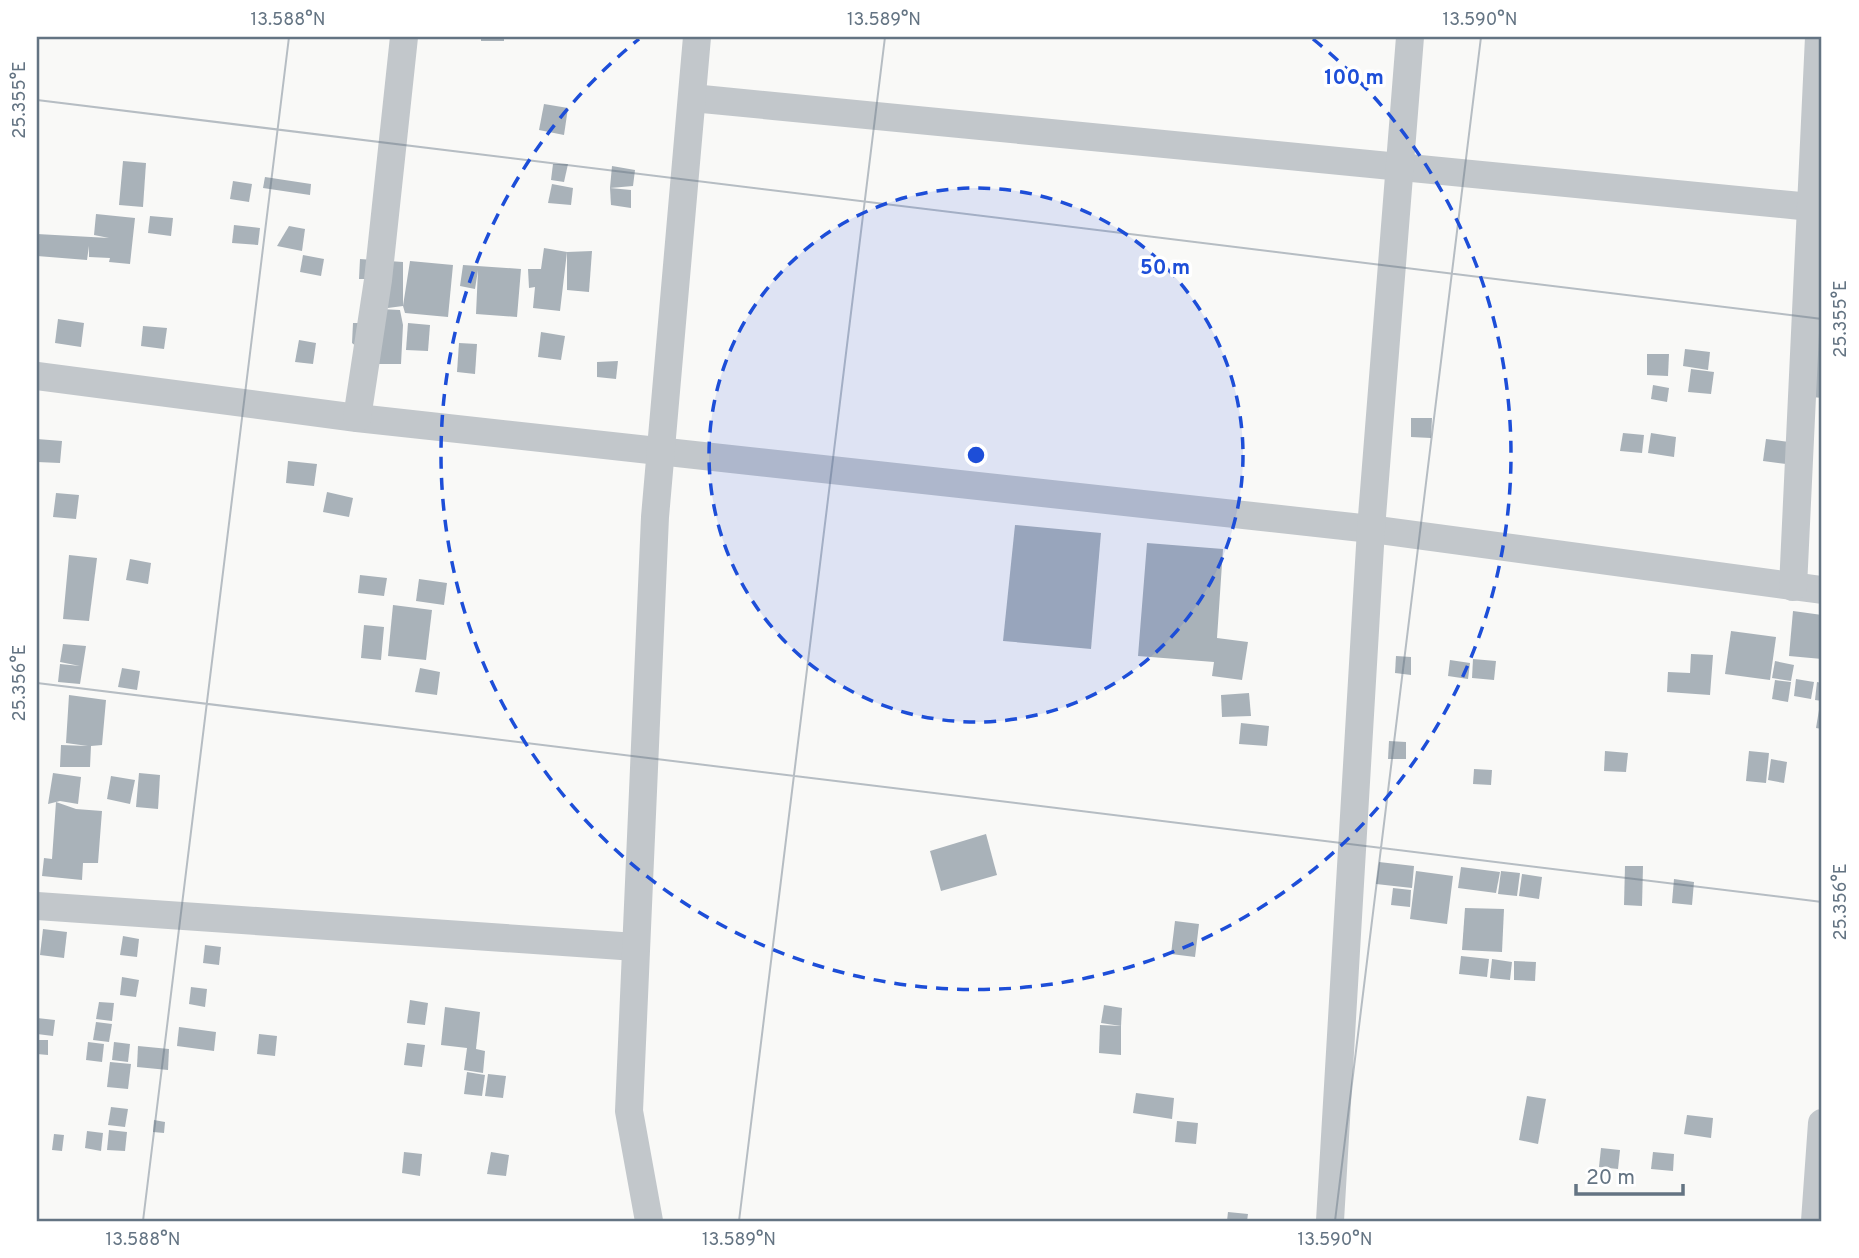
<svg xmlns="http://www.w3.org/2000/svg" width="1859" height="1258" font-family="Overpass,sans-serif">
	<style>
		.building { fill: #a9b2b9 }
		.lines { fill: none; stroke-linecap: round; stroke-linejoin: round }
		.street { stroke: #c2c7cb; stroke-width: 28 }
		.ticks { fill: none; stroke: #647483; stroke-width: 2; stroke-opacity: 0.45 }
		.ring { fill: none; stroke: #1d4ed8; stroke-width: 3.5; stroke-dasharray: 12 9 }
		.centre { fill: #1d4ed8; stroke: #fff; stroke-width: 3.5 }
		.ring-label { font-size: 21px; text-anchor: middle; font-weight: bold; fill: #1d4ed8; stroke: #fff; stroke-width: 7; stroke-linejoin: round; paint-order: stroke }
		.neatline { fill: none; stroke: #647483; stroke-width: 2.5 }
		.ticks-label { font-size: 18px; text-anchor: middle; fill: #647483 }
	</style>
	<rect width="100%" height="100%" fill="#f9f9f7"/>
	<g class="building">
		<rect x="481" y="37" width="23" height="4"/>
		<path d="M544 104 568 108 564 135 539 130Z"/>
		<path d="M123 161 146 163 143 207 119 205Z"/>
		<path d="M553 164H568L564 182 551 180Z"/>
		<path d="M612 166 635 170 633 186 610 188Z"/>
		<path d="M265 177 311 184 310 195 263 188Z"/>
		<path d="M233 181 252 184 249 202 230 199Z"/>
		<path d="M552 184 573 188 571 205 548 203Z"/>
		<path d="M610 188 631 190V208L611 205Z"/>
		<path d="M96 214 135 218 130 264 109 262 110 258 89 257V246L87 260 37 256V234L109 238 94 235Z"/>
		<path d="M150 216 173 218 171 236 148 233Z"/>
		<path d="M234 225 260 228 258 245 232 243Z"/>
		<path d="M289 226 305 229 302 251 277 246Z"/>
		<path d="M544 248 567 252 560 311 533 308 535 287 529 288 528 269H541Z"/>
		<path d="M592 251 589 292 567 290V252Z"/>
		<path d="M303 255 324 259 321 276 300 272Z"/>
		<path d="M360 259 403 262V306L380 309 378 279H359Z"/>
		<path d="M410 261 453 265 448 317 405 313 403 306Z"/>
		<path d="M463 265 521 269 517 317 476 314 478 270 475 289 460 286Z"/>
		<path d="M380 309 400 310 403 325 401 364H378L352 343 353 323H378Z"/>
		<path d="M58 319 84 323 81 347 55 343Z"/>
		<path d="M408 323 430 325 428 351 406 350Z"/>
		<path d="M143 326 167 328 164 349 141 346Z"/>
		<path d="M1813 329 1822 330V398L1812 397Z"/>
		<path d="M541 332 565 336 561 360 538 357Z"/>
		<path d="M299 340 316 343 313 364 295 362Z"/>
		<path d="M459 343 477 344 475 374 457 372Z"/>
		<path d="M1685 349 1710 352 1708 370 1683 366Z"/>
		<path d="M1647 354H1669L1668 376 1647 375Z"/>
		<path d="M618 361 616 379 597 377V362Z"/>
		<path d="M1691 369 1714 372 1711 394 1688 392Z"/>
		<path d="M1653 385 1669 388 1667 402 1651 399Z"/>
		<path d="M1411 418H1432L1431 438 1411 437Z"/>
		<path d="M1623 433 1644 435 1642 453 1620 451Z"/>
		<path d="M1651 433 1676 437 1674 457 1648 453Z"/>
		<path d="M37 439 62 441 60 463 37 462Z"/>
		<path d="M1766 439 1789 442 1786 464 1763 461Z"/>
		<path d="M288 461 317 464 314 486 286 483Z"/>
		<path d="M327 492 353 498 349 517 323 512Z"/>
		<path d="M56 493 79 495 76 519 53 517Z"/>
		<path d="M1015 525 1101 533 1091 649 1003 641Z"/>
		<path d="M1147 543 1223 549 1217 638 1248 642 1242 680 1212 676 1214 662 1138 656Z"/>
		<path d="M69 555 97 558 89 621 63 619Z"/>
		<path d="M130 559 151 563 148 584 126 580Z"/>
		<path d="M360 575 387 578 384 596 358 593Z"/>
		<path d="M419 579 447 583 444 605 416 601Z"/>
		<path d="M393 605 432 610 426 660 388 656Z"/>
		<path d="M1793 611 1822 615V659L1789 656Z"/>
		<path d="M364 625 384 627 381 660 361 658Z"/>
		<path d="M1731 631 1776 637 1770 680 1725 674Z"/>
		<path d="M63 644 86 646 80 684 58 682 60 664 80 666 60 662Z"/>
		<path d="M1691 654 1713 655 1710 695 1667 692 1668 672 1690 673Z"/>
		<path d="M1396 656 1411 657V675L1395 673Z"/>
		<path d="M1473 659 1496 661 1494 680 1472 678Z"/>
		<path d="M1450 660 1470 663 1468 679 1448 676Z"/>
		<path d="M1775 661 1794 665 1791 681 1772 678Z"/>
		<path d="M122 668 140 671 137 690 118 687Z"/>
		<path d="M420 668 440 672 437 695 415 692Z"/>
		<path d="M1796 679 1814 682 1811 699 1794 696Z"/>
		<path d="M1775 680 1791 682 1788 702 1772 699Z"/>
		<path d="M1817 682 1822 683V701L1815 700Z"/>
		<path d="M1249 693 1251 716 1222 717 1221 695Z"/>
		<path d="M69 695 106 700 102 745 91 746 90 767H60L61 745 88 746 66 743Z"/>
		<path d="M1820 704H1822V729L1816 728Z"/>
		<path d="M1241 723 1269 726 1267 746 1239 744Z"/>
		<path d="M1389 741 1406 742V759H1388Z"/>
		<path d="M1605 751 1628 753 1626 772 1604 771Z"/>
		<path d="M1749 751 1769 753 1766 783 1746 781Z"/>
		<path d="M1771 759 1787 762 1784 783 1768 780Z"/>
		<path d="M1474 769 1492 770 1491 785 1473 784Z"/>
		<path d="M53 773 81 777 78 804 60 801 48 804Z"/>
		<path d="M139 773 160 775 158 809 136 807Z"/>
		<path d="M111 776 135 780 130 804 107 799Z"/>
		<path d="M56 802 76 809 102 811 98 863H83L82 880 42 876 44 858 52 859Z"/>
		<path d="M986 834 997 875 941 891 930 851Z"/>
		<path d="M1379 862 1414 866 1412 888 1376 884Z"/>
		<path d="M1625 866H1643L1642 906 1624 905Z"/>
		<path d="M1461 867 1500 872 1496 893 1458 888Z"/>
		<path d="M1416 871 1453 876 1447 924 1410 919Z"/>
		<path d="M1501 871 1520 873 1517 896 1498 894Z"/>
		<path d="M1522 874 1542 877 1539 899 1519 896Z"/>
		<path d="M1674 879 1694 882 1692 905 1672 903Z"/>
		<path d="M1393 888 1411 890 1410 907 1391 905Z"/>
		<path d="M1465 908 1504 909 1502 952 1462 950Z"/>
		<path d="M1175 921 1199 924 1195 957 1171 954Z"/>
		<path d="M43 929 67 932 64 958 40 955Z"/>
		<path d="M123 936 139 939 137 957 120 955Z"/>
		<path d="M205 945 221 947 219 965 203 963Z"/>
		<path d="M1461 956 1489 959 1487 977 1459 974Z"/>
		<path d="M1492 959 1512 962 1510 980 1490 978Z"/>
		<path d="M1514 961 1536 962 1535 981 1514 980Z"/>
		<path d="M122 977 139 980 136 997 120 995Z"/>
		<path d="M191 987 207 989 205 1007 189 1004Z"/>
		<path d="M410 1000 428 1003 425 1025 407 1023Z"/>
		<path d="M99 1002 114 1003 112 1021 96 1019Z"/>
		<path d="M1104 1005 1122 1008 1121 1026 1101 1023Z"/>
		<path d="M445 1007 480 1012 476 1049 485 1051 483 1073 464 1070 467 1048 441 1045Z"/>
		<path d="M37 1018 55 1020 53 1036 37 1034Z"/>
		<path d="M96 1022 112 1024 109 1042 93 1040Z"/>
		<path d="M1100 1025 1121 1026V1055L1099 1053Z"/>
		<path d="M179 1027 216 1032 214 1051 177 1046Z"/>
		<path d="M259 1034 277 1036 275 1056 257 1054Z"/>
		<path d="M37 1040H48V1055L37 1054Z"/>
		<path d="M88 1042 104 1044 102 1062 86 1060Z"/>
		<path d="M114 1042 130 1044 128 1062 112 1060Z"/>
		<path d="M407 1043 425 1045 422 1067 404 1065Z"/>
		<path d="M138 1046 169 1049 168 1070 137 1067Z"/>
		<path d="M110 1062 131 1064 128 1089 107 1087Z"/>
		<path d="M467 1072 485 1075 482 1096 464 1094Z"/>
		<path d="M488 1074 506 1076 503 1098 485 1096Z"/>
		<path d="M1136 1093 1174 1098 1172 1119 1133 1113Z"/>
		<path d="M1527 1096 1546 1099 1538 1144 1519 1140Z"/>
		<path d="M111 1107 128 1109 125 1127 108 1125Z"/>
		<path d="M1687 1115 1713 1118 1711 1138 1684 1134Z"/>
		<path d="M154 1120 165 1122 164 1133 153 1132Z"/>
		<path d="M1177 1121 1198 1123 1196 1144 1175 1142Z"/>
		<path d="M109 1130 127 1132 125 1151 107 1150Z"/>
		<path d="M87 1131 103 1133 101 1151 85 1148Z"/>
		<path d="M54 1134 64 1135 62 1151 52 1150Z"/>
		<path d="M1601 1148 1620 1150 1618 1169 1599 1167Z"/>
		<path d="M404 1152 422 1154 420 1176 402 1173Z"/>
		<path d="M491 1152 509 1155 506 1176 487 1174Z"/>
		<path d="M1653 1152 1674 1154 1673 1171 1651 1169Z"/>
		<path d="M1228 1212 1248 1214 1247 1221H1227Z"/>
	</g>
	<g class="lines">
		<g class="street">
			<path d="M692 98 1811 207"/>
			<path d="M37 376 357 418 1371 529 1822 590"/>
			<path d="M357 418 378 280 404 37"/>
			<path d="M1793 587 1819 37"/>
			<path d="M37 906 636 947"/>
			<path d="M649 1221 629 1111 655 517 697 37"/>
			<path d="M1330 1221 1371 529 1410 37"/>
			<path d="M1815 1221 1822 1123"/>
		</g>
	</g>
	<path class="ticks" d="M37 100 1822 319M37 683 1822 902M143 1221 289 37M739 1221 885 37M1335 1221 1481 37"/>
	<circle cx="976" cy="455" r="267" fill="#1d4ed8" fill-opacity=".12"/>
	<g class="ring">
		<circle cx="976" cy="455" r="267"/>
		<path d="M1313 39A535 535 0 1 1 639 39"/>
	</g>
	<circle cx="976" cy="455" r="10" class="centre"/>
	<g class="ring-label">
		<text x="1354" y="84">100 m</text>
		<text x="1165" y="274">50 m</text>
	</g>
	<rect width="1859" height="1258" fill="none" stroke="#ffffff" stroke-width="77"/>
	<path d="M1576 1184v10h107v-10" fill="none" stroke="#647483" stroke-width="3.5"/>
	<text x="1586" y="1184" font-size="21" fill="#647483" stroke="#ffffff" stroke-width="5" paint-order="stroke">20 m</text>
	<rect x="38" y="38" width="1782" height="1182" class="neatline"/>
	<g class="ticks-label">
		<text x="288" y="25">13.588°N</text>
		<text x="884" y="25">13.589°N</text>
		<text x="1480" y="25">13.590°N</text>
		<text transform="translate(19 100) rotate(-90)" y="6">25.355°E</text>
		<text transform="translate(1840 319) rotate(-90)" y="6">25.355°E</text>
		<text transform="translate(19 683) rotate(-90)" y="6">25.356°E</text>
		<text transform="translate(1840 902) rotate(-90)" y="6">25.356°E</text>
		<text x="143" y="1245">13.588°N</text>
		<text x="739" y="1245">13.589°N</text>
		<text x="1335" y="1245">13.590°N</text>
	</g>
</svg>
